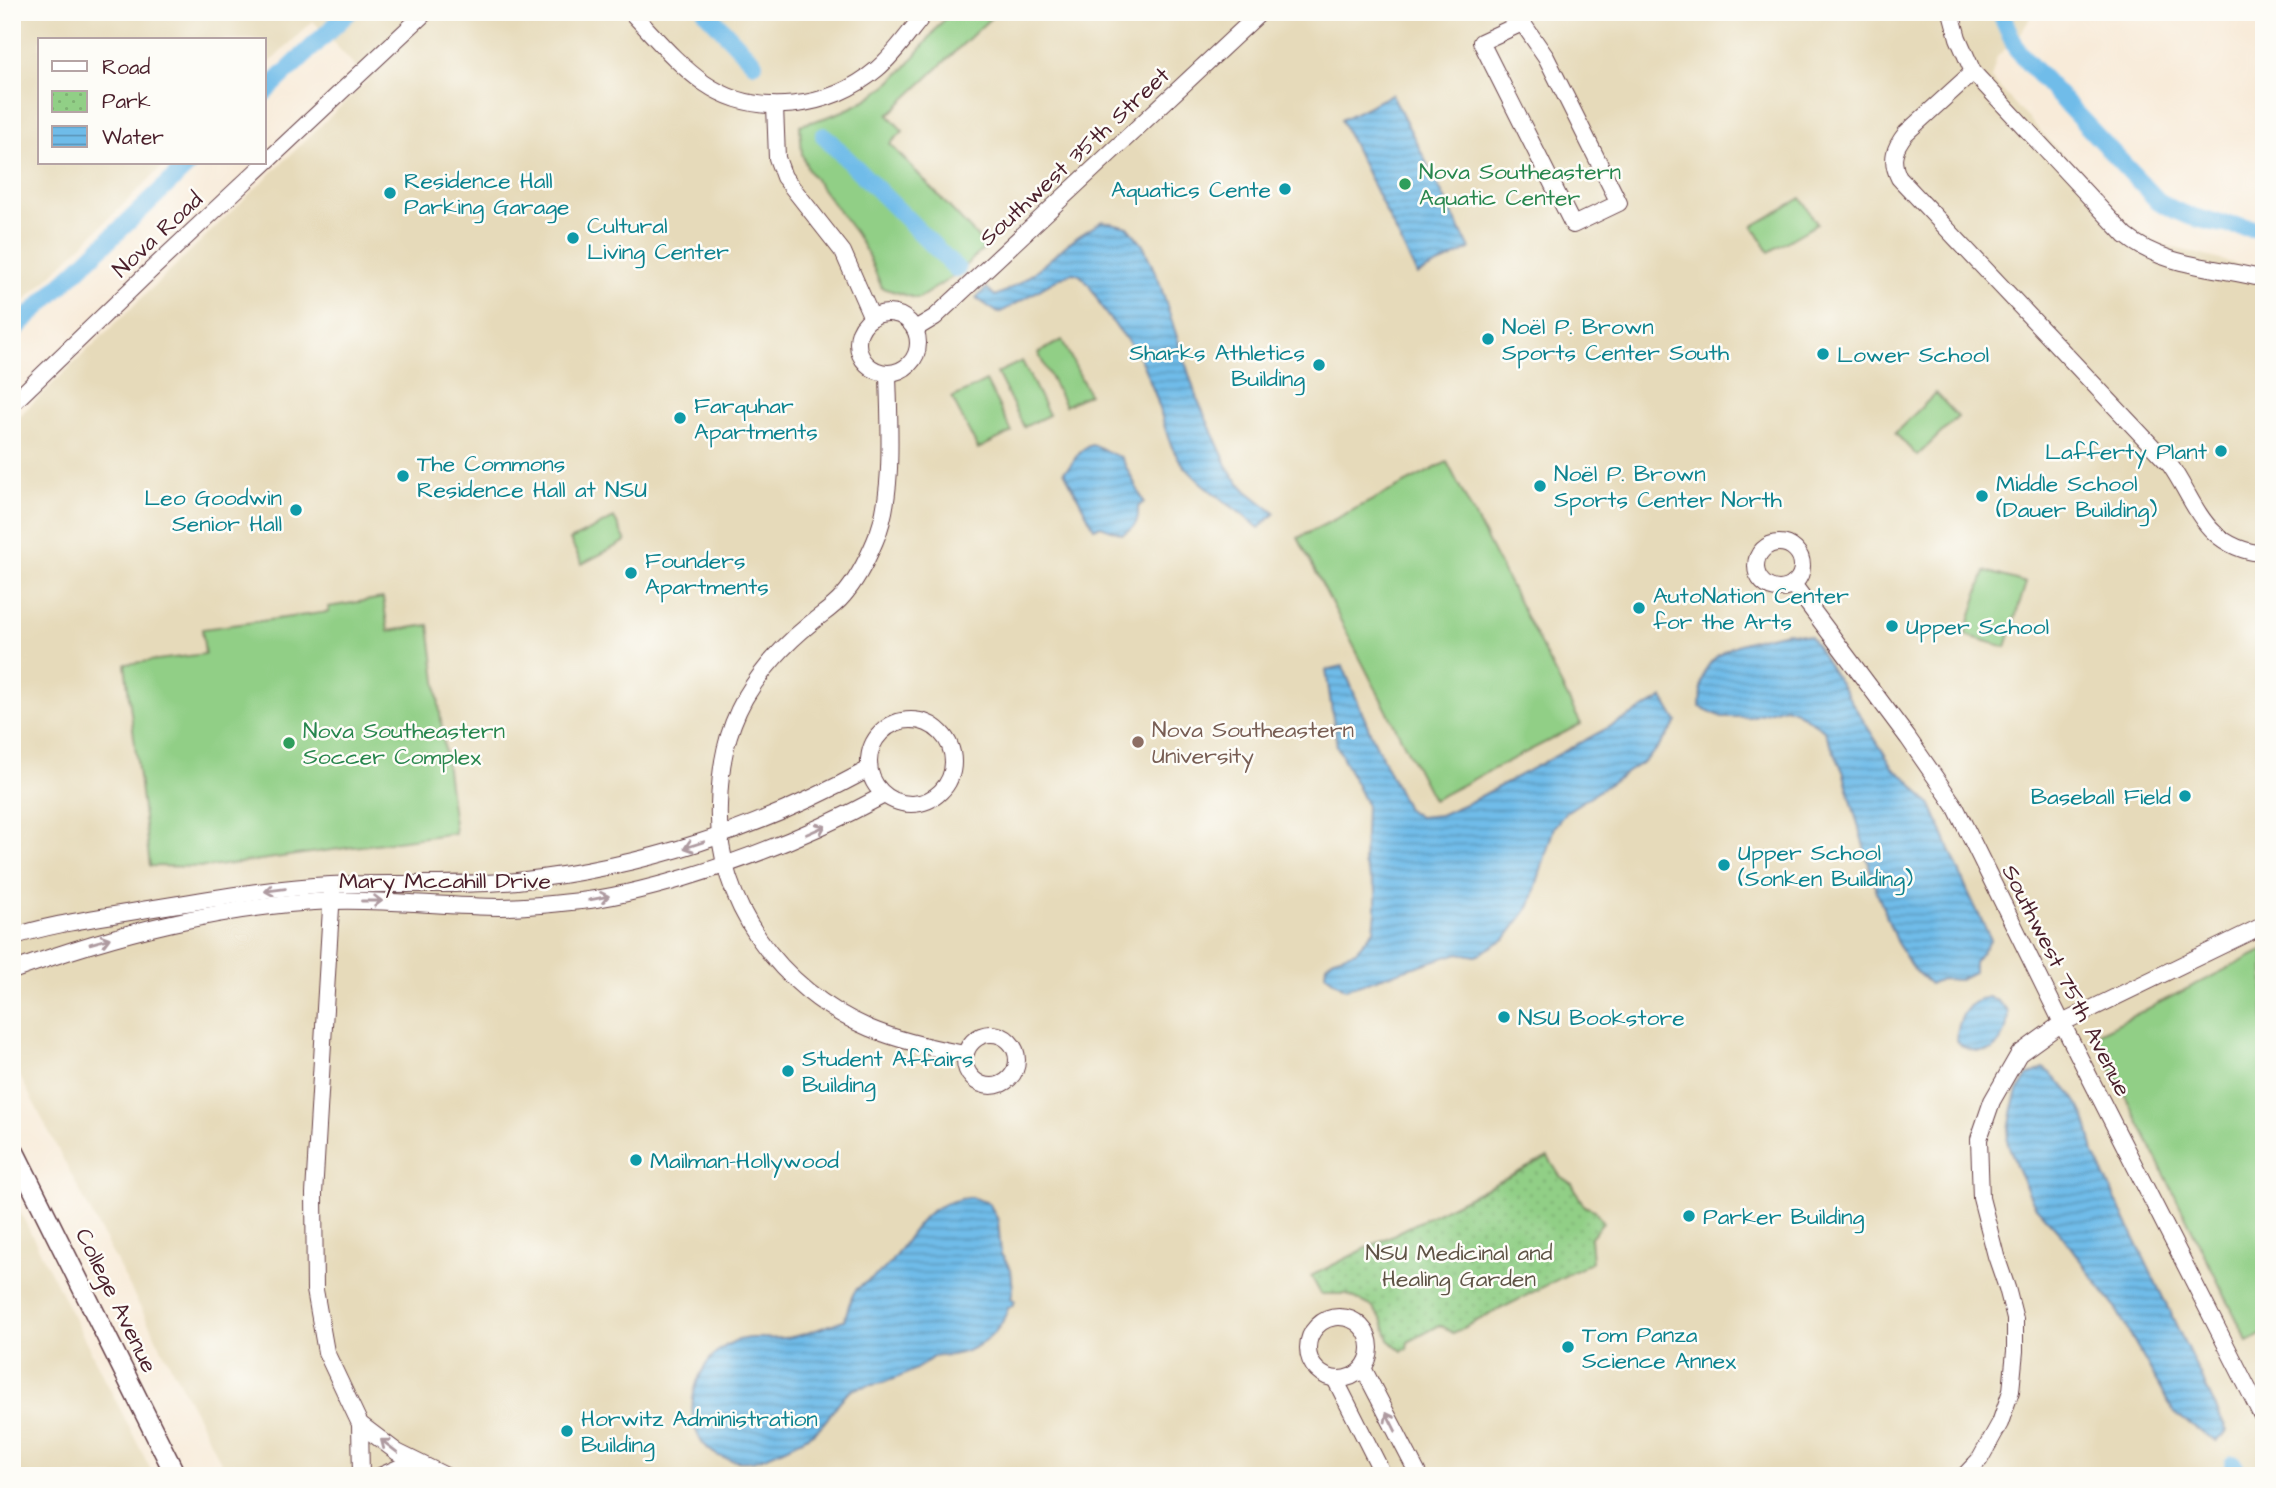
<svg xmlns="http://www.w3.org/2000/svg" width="2276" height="1488" font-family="'Architects Daughter',sans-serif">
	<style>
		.built { fill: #e6daba }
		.grass { fill: #91cf86; stroke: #6e7758; stroke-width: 2 }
		.park { fill: url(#park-dots); stroke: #6e7758; stroke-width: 2 }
		.water { fill: url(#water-rules); stroke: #5c6e8a; stroke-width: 2 }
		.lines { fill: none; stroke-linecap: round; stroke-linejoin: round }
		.canal { stroke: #6fbce9; stroke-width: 18 }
		.minor-casing { stroke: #643e45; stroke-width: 18 }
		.tertiary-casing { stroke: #643e45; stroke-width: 22 }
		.minor { stroke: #fff; stroke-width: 16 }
		.tertiary { stroke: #fff; stroke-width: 19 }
		.oneway { stroke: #ae9aa0 }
		.leisure-dot { fill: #2e9e5b; stroke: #fdfcf7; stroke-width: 2.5 }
		.culture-dot { fill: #0f9aa8; stroke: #fdfcf7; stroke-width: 2.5 }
		.education-dot { fill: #8d6e63; stroke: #fdfcf7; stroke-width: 2.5 }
		.labels { text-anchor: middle; stroke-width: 5; stroke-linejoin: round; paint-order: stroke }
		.street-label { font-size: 23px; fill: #4a1f2b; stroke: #fdfcf7 }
		.leisure-label { font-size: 23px; fill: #27864d; stroke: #fdfcf7; text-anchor: start }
		.culture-label { font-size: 23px; fill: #0d838f; stroke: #fdfcf7; text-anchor: start }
		.education-label { font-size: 23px; fill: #785e54; stroke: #fdfcf7; text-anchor: start }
		.park-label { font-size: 23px; fill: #5f5446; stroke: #fdfcf7 }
	</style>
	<defs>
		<pattern id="park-dots" width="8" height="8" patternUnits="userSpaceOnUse" patternTransform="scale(1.75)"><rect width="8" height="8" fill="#91cf86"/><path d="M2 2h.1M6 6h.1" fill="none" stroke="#7fb174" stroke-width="1.8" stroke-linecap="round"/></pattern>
		<pattern id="water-rules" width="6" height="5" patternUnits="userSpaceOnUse" patternTransform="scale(1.75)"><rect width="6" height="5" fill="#6fbce9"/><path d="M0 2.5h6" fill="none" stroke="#5d98bd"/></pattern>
	</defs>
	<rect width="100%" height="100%" fill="#fdfcf7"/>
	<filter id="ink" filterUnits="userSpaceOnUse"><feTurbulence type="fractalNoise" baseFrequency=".0143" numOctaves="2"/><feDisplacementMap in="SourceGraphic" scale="14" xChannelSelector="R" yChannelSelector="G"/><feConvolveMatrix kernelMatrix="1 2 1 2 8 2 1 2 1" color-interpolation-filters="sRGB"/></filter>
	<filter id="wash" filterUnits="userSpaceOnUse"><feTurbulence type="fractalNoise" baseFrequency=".00686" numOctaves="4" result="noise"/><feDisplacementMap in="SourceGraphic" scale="28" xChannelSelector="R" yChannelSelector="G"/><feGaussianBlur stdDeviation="1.57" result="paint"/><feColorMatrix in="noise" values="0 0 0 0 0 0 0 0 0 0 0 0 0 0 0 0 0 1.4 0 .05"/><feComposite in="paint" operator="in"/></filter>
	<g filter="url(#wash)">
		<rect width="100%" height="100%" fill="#f8ebd9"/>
		<g class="built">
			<path d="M12 12H2034L2021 33 1997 57 1991 79 2134 230 2155 243 2264 271V1476H228L12 1061V423L368 80 313 21 264 68V40H40V163H166L12 313Z"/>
			<path d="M12 1196 74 1318 154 1476H12Z"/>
		</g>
		<g class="grass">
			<path d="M950 12H997L888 115 903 131 890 144 985 245 984 249 951 278 919 298H915L882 288 867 253 856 234 808 170 802 154 800 125C839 115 872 102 901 72 919 54 933 31 950 12Z"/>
			<path d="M1801 198 1817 224 1769 252 1753 226Z"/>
			<path d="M1062 340 1089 394 1065 406 1038 353Z"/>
			<path d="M1022 361 1049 415 1024 427 997 373Z"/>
			<path d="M986 381 1012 432 978 449 952 398Z"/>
			<path d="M1936 393 1958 417 1917 456 1895 433Z"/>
			<path d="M1447 462 1581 724 1433 800 1298 538Z"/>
			<path d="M614 518 626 541 582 564 570 540Z"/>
			<path d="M1985 571 2026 583 2006 647 1965 635Z"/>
			<path d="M383 598 388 631 429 625 455 833 210 867 150 866 125 664 205 654 202 629 329 612 328 607Z"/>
			<path d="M2264 950V1333L2248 1342 2095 1035Z"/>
		</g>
		<path class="park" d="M1548 1157 1560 1176 1572 1184 1584 1206 1595 1210 1603 1223 1590 1238 1592 1262 1453 1333 1442 1326H1438L1408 1342 1407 1349 1402 1351 1389 1340 1383 1321 1371 1306 1347 1294H1321L1311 1276Z"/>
		<g class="water">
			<path d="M1392 94 1470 249 1417 275 1341 120Z"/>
			<path d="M1102 221 1128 227 1143 245 1159 281 1196 396 1231 474 1247 491 1275 513 1259 528C1233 505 1199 487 1179 459 1164 438 1163 412 1153 389 1148 378 1144 365 1138 355 1129 340 1116 327 1105 313 1098 303 1087 273 1073 273 1060 274 1017 306 998 313L976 298 987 288 995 296C1024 284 1045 263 1069 243 1079 235 1091 229 1102 221Z"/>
			<path d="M1092 445C1103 447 1110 455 1121 457L1144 502 1138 507C1139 522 1136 528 1122 534L1101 526 1094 528 1064 471C1077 463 1073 451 1092 445Z"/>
			<path d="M1787 632 1810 636 1894 769 1908 779 1932 807 1968 892 1991 940 1974 962V972L1958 980 1941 979 1930 984 1913 969 1896 941 1876 890 1843 771 1824 730 1796 711 1785 707 1750 717H1722L1700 707C1701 697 1700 682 1704 673 1718 643 1758 639 1787 632Z"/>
			<path d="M1343 666 1371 734 1407 809 1419 817 1440 815 1470 802 1663 698 1677 722 1657 749 1646 760 1566 812 1554 827 1530 906 1506 938 1476 956 1458 953 1345 989 1325 974 1326 965 1334 958 1356 951 1374 930 1376 911V890L1364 864 1366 804 1337 746 1326 670Z"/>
			<path d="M1988 997 1998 1001 2008 1012C2007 1031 2006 1035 1993 1050 1978 1052 1966 1052 1956 1040 1959 1017 1966 1002 1988 997Z"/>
			<path d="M2044 1068C2078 1095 2087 1113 2094 1154L2227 1431 2217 1442 2174 1413 2116 1309 2061 1234 2035 1206 2019 1173 2007 1141 2013 1108 2018 1091 2027 1076Z"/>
			<path d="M970 1197 989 1203 998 1220 1001 1254 1011 1269 1013 1290 1011 1298 1015 1301 1012 1306 1008 1308C1002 1333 977 1351 951 1355 946 1356 939 1354 935 1356 930 1358 926 1363 922 1365 912 1372 900 1377 888 1381 879 1385 867 1385 857 1388 840 1394 833 1414 821 1426 811 1437 765 1459 751 1461 676 1467 677 1370 731 1343 749 1334 765 1340 783 1338 803 1337 825 1326 844 1320 848 1311 850 1297 856 1290 866 1280 881 1275 890 1263 916 1229 922 1204 970 1197Z"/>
		</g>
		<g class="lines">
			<g class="canal">
				<path d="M706 12 754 63"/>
				<path d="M2000 12 2017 50 2029 64 2157 200C2188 222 2227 224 2264 230"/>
				<path d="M264 93 349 12"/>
				<path d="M824 136 957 269"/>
				<path d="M12 332 190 163"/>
				<path d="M2233 1464 2240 1476"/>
			</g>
		</g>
	</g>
	<g filter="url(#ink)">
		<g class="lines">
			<g class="minor-casing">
				<g id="minor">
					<path d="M631 12C654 36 677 64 704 83 756 119 830 109 877 69 896 53 910 31 926 12"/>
					<path d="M1515 12 1546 57 1619 203 1573 225 1481 42 1522 23"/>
					<path d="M1951 12 1958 38 1973 72 2126 236C2164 267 2218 267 2264 279"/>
					<path d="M1973 72 1906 133C1894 148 1890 160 1899 178L2170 465C2198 506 2204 547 2264 554"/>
					<path d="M775 106 777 158 784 177 843 252 872 318"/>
					<circle cx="888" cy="343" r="30"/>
					<path d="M915 329 935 317 1261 12"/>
					<path d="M888 373C889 422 895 497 875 541 867 560 857 580 843 596 834 607 822 614 811 623 785 644 762 669 745 698 726 732 720 766 719 805 715 902 780 990 869 1028 900 1041 932 1048 965 1054"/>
					<path d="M12 404 151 270 426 12"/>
					<circle cx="1779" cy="566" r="23"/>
					<path d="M1793 584 1908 738 1955 806 2062 1023 2264 1420"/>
					<circle cx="911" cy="762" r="42"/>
					<path d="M332 891 314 1194 315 1290 326 1352 360 1424 361 1476"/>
					<path d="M12 937C54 923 99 918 142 910 205 900 268 888 331 885 393 882 456 887 517 881 645 867 757 830 869 769"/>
					<path d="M12 971C116 933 221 906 332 901 389 899 445 907 501 907 528 907 554 904 581 901 616 897 650 888 684 878 754 857 820 830 884 795"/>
					<circle cx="991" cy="1060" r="26"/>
					<circle cx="1339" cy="1348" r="31"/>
					<path d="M1363 1368 1419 1476"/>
					<path d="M1335 1379 1384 1476"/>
					<path d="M360 1424 397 1452 446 1476"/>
					<path d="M380 1476 405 1465 419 1464"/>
					<path d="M1964 1476 1980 1459 2000 1423 2011 1391 2015 1351V1319L2007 1288 1996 1256 1981 1198 1979 1139 1992 1101 2019 1054 2062 1023 2264 925"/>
				</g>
			</g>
			<g class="tertiary-casing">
				<path id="tertiary" d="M12 1147 176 1476"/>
			</g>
			<use href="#minor" class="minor"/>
			<use href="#tertiary" class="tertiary"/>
		</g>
		<defs><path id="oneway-shaft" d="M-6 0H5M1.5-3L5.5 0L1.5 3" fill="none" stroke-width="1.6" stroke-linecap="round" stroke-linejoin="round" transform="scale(1.75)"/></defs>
		<g class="oneway">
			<use href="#oneway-shaft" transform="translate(816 830) rotate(-24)"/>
			<use href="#oneway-shaft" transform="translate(694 845) rotate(162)"/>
			<use href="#oneway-shaft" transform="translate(275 890) rotate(172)"/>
			<use href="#oneway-shaft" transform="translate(599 898) rotate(-11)"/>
			<use href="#oneway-shaft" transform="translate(372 901)"/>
			<use href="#oneway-shaft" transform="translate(100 941) rotate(-16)"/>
			<use href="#oneway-shaft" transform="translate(1391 1422) rotate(-117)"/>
			<use href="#oneway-shaft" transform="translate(389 1446) rotate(-142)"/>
		</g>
	</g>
	<g class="leisure-dot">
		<circle cx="1405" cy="184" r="7"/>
		<circle cx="289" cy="743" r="7"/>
	</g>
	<g class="culture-dot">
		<circle cx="1285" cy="189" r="7"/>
		<circle cx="390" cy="193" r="7"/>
		<circle cx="573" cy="238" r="7"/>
		<circle cx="1488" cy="339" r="7"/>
		<circle cx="1823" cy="354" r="7"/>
		<circle cx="1319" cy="365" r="7"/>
		<circle cx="680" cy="418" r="7"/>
		<circle cx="2221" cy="451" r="7"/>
		<circle cx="403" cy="476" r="7"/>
		<circle cx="1540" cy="486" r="7"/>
		<circle cx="1982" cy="496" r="7"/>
		<circle cx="296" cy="510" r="7"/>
		<circle cx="631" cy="573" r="7"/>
		<circle cx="1639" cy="608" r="7"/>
		<circle cx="1892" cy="626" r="7"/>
		<circle cx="2185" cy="796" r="7"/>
		<circle cx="1724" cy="865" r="7"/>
		<circle cx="1504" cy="1017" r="7"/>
		<circle cx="788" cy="1071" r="7"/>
		<circle cx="636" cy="1160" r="7"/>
		<circle cx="1689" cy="1216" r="7"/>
		<circle cx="1568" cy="1347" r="7"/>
		<circle cx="567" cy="1431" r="7"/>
	</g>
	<circle class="education-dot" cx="1138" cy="742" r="7"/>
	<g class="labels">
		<g class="street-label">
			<text transform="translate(1074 156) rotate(-43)" y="8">Southwest 35th Street</text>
			<text transform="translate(157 234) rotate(-43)" y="8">Nova Road</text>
			<text x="445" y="888">Mary Mccahill Drive</text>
			<text transform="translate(2067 980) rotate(63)" y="8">Southwest 75th Avenue</text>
			<text transform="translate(117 1300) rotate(64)" y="8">College Avenue</text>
		</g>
		<g class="leisure-label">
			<text x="1419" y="179">Nova Southeastern<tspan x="1419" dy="26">Aquatic Center</tspan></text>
			<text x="303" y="738">Nova Southeastern<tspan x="303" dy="26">Soccer Complex</tspan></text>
		</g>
		<g class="culture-label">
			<text x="404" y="188">Residence Hall<tspan x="404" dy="26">Parking Garage</tspan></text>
			<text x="1271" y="197" text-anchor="end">Aquatics Cente</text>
			<text x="587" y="233">Cultural<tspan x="587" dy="26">Living Center</tspan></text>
			<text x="1502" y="334">Noël P. Brown<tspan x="1502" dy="26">Sports Center South</tspan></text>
			<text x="1305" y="360" text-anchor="end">Sharks Athletics<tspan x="1305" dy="26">Building</tspan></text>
			<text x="1837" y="362">Lower School</text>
			<text x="694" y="413">Farquhar<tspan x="694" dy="26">Apartments</tspan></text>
			<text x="2207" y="459" text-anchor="end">Lafferty Plant</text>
			<text x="417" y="471">The Commons<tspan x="417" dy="26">Residence Hall at NSU</tspan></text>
			<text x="1554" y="481">Noël P. Brown<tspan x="1554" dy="26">Sports Center North</tspan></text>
			<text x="1996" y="491">Middle School<tspan x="1996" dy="26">(Dauer Building)</tspan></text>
			<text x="282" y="505" text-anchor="end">Leo Goodwin<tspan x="282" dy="26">Senior Hall</tspan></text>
			<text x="645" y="568">Founders<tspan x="645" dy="26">Apartments</tspan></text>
			<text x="1653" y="603">AutoNation Center<tspan x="1653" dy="26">for the Arts</tspan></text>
			<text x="1906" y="634">Upper School</text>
			<text x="2171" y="804" text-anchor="end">Baseball Field</text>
			<text x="1738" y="860">Upper School<tspan x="1738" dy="26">(Sonken Building)</tspan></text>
			<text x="1518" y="1025">NSU Bookstore</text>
			<text x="802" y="1066">Student Affairs<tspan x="802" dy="26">Building</tspan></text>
			<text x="650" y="1168">Mailman-Hollywood</text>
			<text x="1703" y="1224">Parker Building</text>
			<text x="1582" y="1342">Tom Panza<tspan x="1582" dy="26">Science Annex</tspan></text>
			<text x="581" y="1426">Horwitz Administration<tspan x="581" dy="26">Building</tspan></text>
		</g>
		<g class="education-label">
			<text x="1152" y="737">Nova Southeastern<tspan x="1152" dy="26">University</tspan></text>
		</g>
		<g class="park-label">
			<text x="1459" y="1260">NSU Medicinal and<tspan x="1459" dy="26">Healing Garden</tspan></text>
		</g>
	</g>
	<rect width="2276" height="1488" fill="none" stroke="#fdfcf7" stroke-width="42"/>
	<rect x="38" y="38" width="228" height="126" fill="#fdfcf7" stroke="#b5a4a5" stroke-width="2"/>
	<rect x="52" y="61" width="35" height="10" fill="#ffffff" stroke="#b5a4a5" stroke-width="2"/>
	<text x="102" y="74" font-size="21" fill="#4a1f2b">Road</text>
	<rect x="52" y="91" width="35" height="21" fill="url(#park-dots)" stroke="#b5a4a5" stroke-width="2"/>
	<text x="102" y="108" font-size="21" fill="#4a1f2b">Park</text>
	<rect x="52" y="126" width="35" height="21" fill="url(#water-rules)" stroke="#b5a4a5" stroke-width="2"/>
	<text x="102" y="144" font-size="21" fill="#4a1f2b">Water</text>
</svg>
